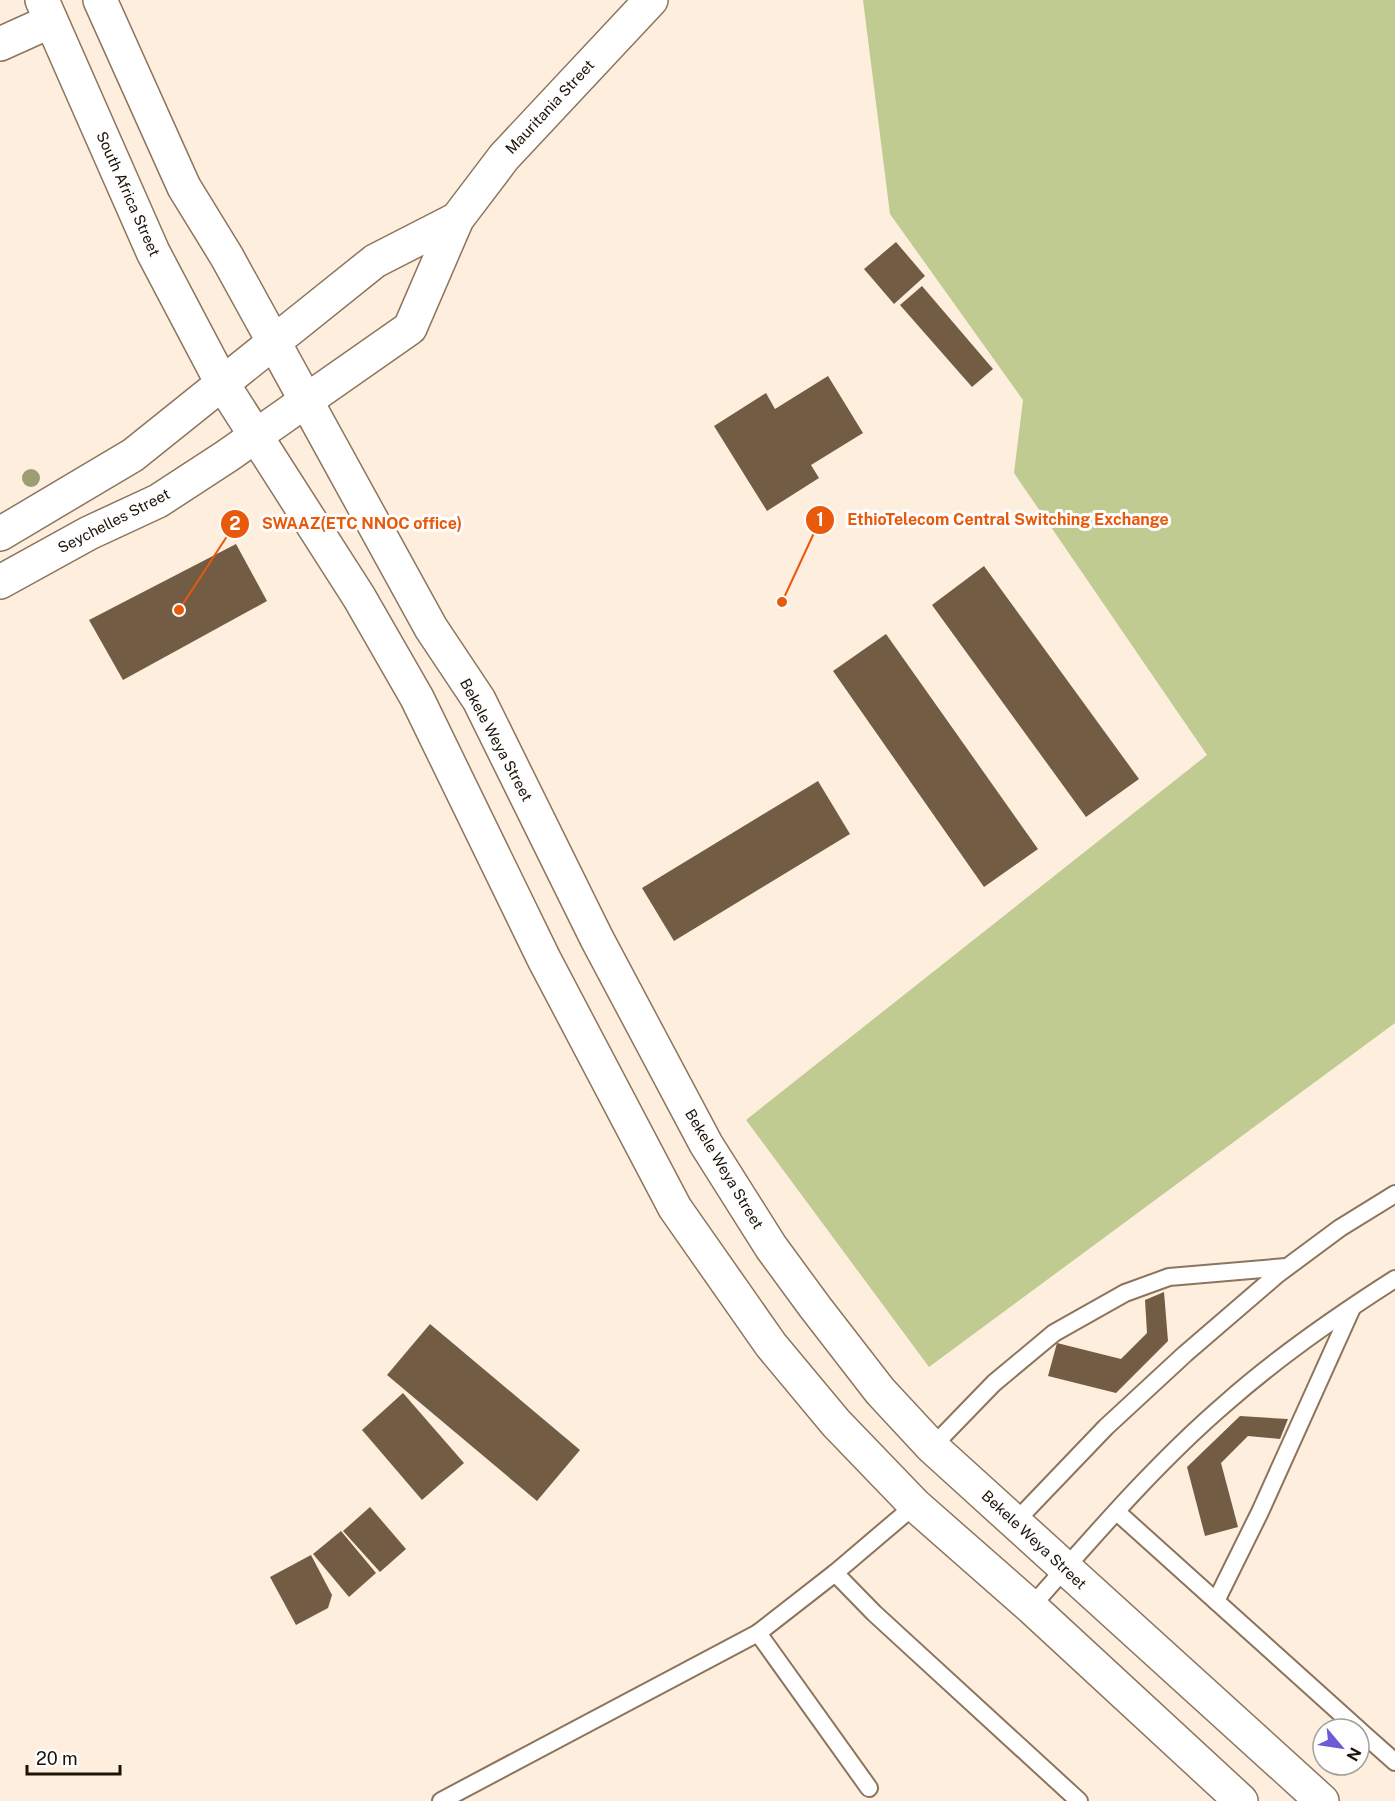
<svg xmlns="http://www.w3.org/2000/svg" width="1395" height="1801" font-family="'Public Sans',sans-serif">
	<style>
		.green { fill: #bfcb91 }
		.building { fill: #735c44 }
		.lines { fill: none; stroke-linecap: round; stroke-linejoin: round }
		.lane-casing { stroke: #8c755c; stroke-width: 20 }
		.street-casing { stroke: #8c755c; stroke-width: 36 }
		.primary-casing { stroke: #8c755c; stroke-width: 36 }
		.lane { stroke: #fff; stroke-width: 16 }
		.street { stroke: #fff; stroke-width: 33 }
		.primary { stroke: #fff; stroke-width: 33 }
		.tree { fill: #9e9d71 }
		.labels { text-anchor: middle; stroke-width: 6; stroke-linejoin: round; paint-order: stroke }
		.street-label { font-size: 15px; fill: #1b1208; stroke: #fefefe }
		.leader { fill: none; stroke: #e8590c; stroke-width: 2 }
		.callout-dot { fill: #e8590c; stroke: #fefefe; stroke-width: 2 }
		.mark-label { font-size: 18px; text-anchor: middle; font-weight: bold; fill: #fff }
		.callout-label { font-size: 16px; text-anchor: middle; font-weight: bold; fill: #e8590c; stroke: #fefefe; stroke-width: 6; stroke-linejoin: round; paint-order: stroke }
	</style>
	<rect width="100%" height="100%" fill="#feeede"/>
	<path class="green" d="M863 0H1395V1023L929 1367 746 1120 1207 755 1014 473 1023 400 890 214Z"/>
	<g class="building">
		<path d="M896 242 925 276 894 304 864 269Z"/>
		<path d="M922 286 993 369 972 387 900 305Z"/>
		<path d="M828 376 863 433 811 465 819 478 767 511 714 426 766 393 775 409Z"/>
		<path d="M236 544 267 601 123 680 89 620Z"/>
		<path d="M984 566 1139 779 1086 817 932 605Z"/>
		<path d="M886 634 1038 849 984 887 833 671Z"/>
		<path d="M818 781 850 834 674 941 642 888Z"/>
		<path d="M1164 1292 1168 1341 1116 1393 1048 1376 1057 1343 1121 1359 1147 1333 1145 1300Z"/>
		<path d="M430 1324 580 1450 537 1501 387 1375Z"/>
		<path d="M403 1393 464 1463 422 1500 362 1430Z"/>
		<path d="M1240 1416 1288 1419 1280 1439 1248 1436 1221 1463 1238 1527 1205 1536 1187 1467Z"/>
		<path d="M370 1507 406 1549 380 1572 343 1531Z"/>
		<path d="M341 1531 376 1573 349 1597 313 1554Z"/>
		<path d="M311 1555 332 1595 328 1608 296 1625 270 1577Z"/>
	</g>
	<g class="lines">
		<g class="lane-casing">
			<g id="lane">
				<path d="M932 1447 994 1383 1054 1333 1125 1293 1169 1277 1286 1267"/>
				<path d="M915 1505 835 1573 874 1613 1079 1801"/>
				<path d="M1117 1512 1358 1729"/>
				<path d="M1015 1522 1106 1427 1185 1354 1278 1274 1340 1228 1395 1194"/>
				<path d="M1216 1601 1260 1512 1352 1308"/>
				<path d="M1031 1607C1093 1537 1155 1464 1226 1403 1278 1357 1337 1316 1395 1279"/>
				<path d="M758 1633 869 1788"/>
				<path d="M1359 1730 1395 1762"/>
				<path d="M441 1801 758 1633 835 1573"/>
			</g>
		</g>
		<g class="street-casing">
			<path id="street" d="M0 44 51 21"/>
		</g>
		<g class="primary-casing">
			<g id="primary">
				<path d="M42 0 153 252 222 383 359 597 417 698 544 959 675 1208 771 1345 836 1423 915 1505 1031 1607 1241 1801"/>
				<path d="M100 0 184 187 227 257 431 628 479 700 597 939 706 1144 771 1247 815 1307 880 1391 932 1447 1322 1801"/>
				<path d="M0 534 133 455 375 261 457 219"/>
				<path d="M0 582 89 533 158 501 227 456 410 328 457 219 504 157 651 0"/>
			</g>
		</g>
		<use href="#lane" class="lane"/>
		<use href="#street" class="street"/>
		<use href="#primary" class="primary"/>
	</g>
	<circle class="tree" cx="31" cy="478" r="9"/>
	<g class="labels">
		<g class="street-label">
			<text transform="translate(550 107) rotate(-47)" y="5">Mauritania Street</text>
			<text transform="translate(128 194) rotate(66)" y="5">South Africa Street</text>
			<text transform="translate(114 521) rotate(-27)" y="5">Seychelles Street</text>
			<text transform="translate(496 740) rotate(62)" y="5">Bekele Weya Street</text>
			<text transform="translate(724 1169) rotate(59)" y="5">Bekele Weya Street</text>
			<text transform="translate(1034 1540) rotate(43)" y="5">Bekele Weya Street</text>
		</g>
	</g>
	<path class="leader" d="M782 602L820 520M179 610L235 524"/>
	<g class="callout-dot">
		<circle cx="782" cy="602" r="6"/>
		<circle cx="179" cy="610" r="6"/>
		<circle cx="820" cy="520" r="15"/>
		<circle cx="235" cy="524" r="15"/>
	</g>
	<g class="mark-label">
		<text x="820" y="526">1</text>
		<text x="235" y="530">2</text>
	</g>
	<g class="callout-label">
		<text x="1008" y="525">EthioTelecom Central Switching Exchange</text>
		<text x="362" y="529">SWAAZ(ETC NNOC office)</text>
	</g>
	<g transform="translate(1341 1747) rotate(119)"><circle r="28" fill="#fefefe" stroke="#a3a09c" stroke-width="1.5"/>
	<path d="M0-4.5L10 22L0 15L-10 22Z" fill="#6b5bd5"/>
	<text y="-9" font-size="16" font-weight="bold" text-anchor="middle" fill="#1b1208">N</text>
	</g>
	<path d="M27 1765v9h93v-9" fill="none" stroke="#1b1208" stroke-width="3"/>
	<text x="36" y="1765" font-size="18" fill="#1b1208" stroke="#fefefe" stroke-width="4.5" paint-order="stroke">20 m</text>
</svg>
